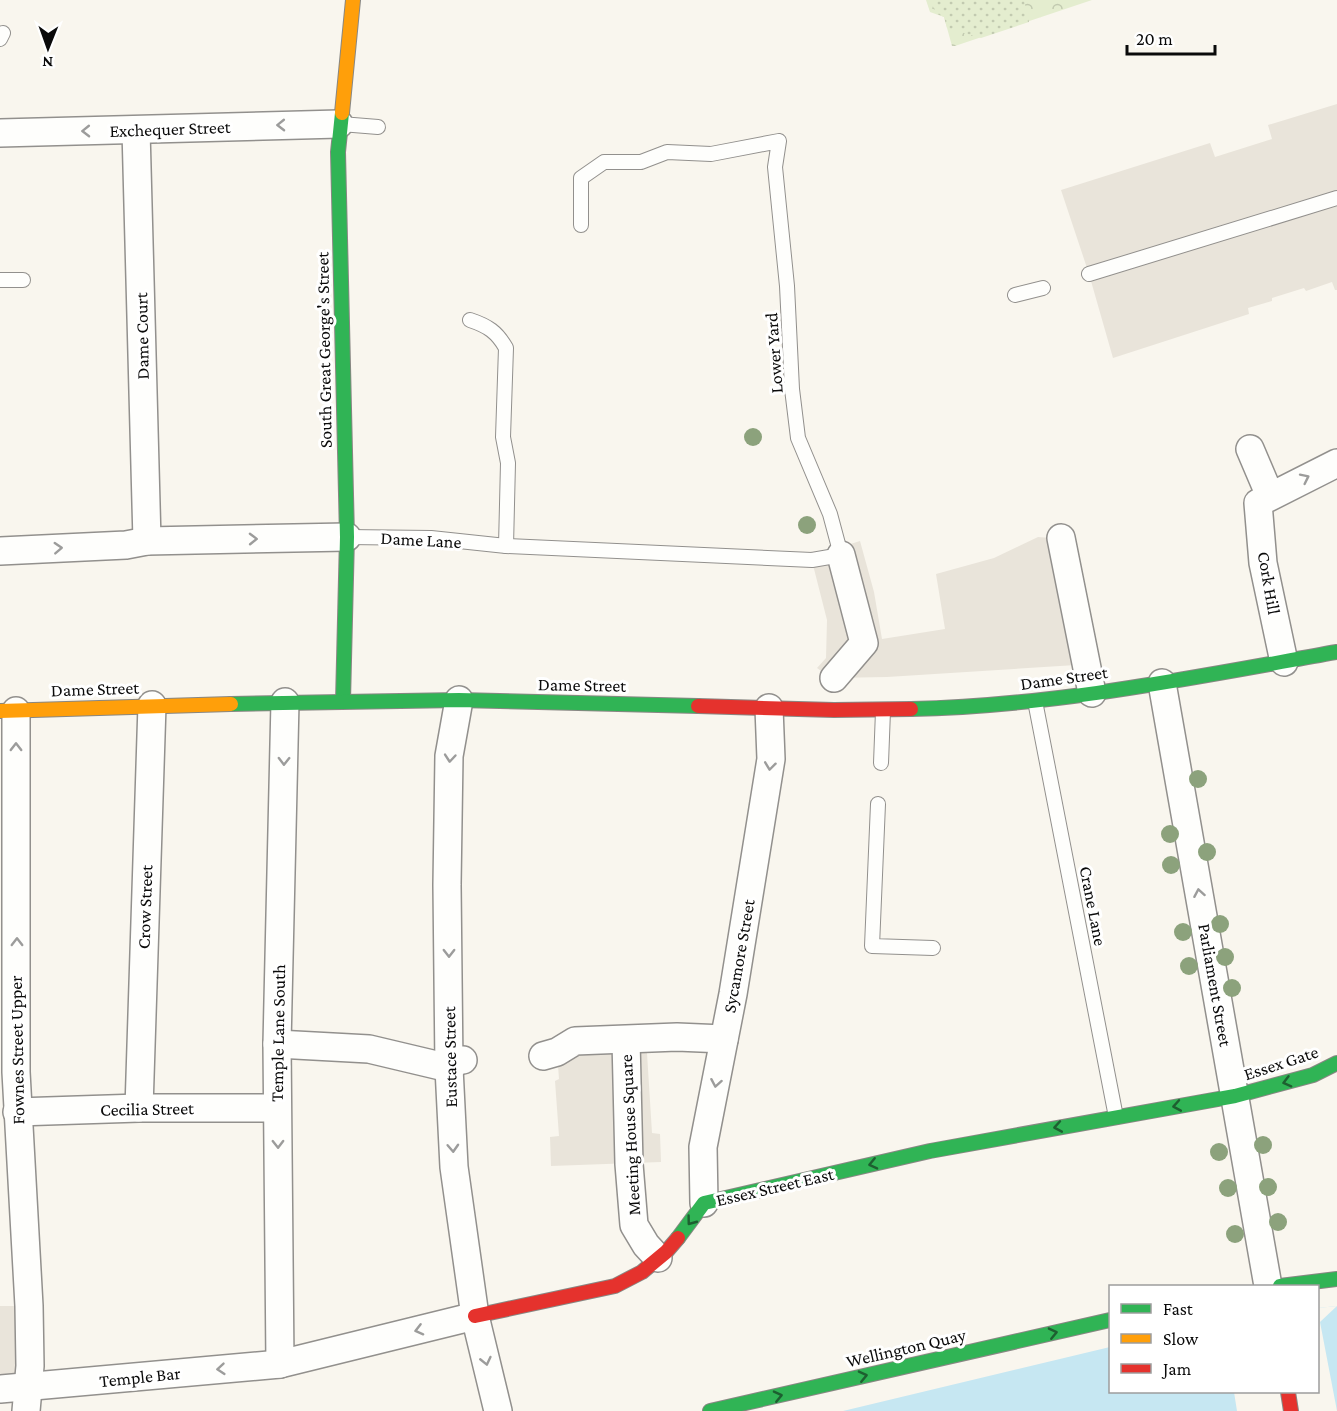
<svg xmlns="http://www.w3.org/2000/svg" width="1337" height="1411" font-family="'Crimson Pro',serif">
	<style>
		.park { fill: url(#park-crowns) }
		.garden { fill: url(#garden-dots) }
		.plaza { fill: #e9e4da }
		.water { fill: #c6e7f2 }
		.pier { fill: #f9f6ee }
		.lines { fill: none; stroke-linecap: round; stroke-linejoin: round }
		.lane-casing { stroke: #92908d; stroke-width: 16 }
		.street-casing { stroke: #92908d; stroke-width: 30 }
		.fast-casing { stroke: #888783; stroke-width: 16 }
		.slow-casing { stroke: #888783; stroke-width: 16 }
		.jam-casing { stroke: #888783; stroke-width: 16 }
		.lane { stroke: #fefefc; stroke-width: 14 }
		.street { stroke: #fefefc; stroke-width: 27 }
		.fast { stroke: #30b455; stroke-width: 14 }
		.slow { stroke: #ff9f0a; stroke-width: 14 }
		.jam { stroke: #e5322d; stroke-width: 14 }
		.tree { fill: #8ca27c }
		.oneway { stroke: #9c9c9b }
		.oneway2 { stroke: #1d5f30 }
		.labels { text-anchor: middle; stroke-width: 6; stroke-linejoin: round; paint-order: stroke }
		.street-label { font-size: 18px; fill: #0a0a0a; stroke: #fff }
	</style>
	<defs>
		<pattern id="park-crowns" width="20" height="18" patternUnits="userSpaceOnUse" patternTransform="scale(1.5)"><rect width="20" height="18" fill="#e4edcf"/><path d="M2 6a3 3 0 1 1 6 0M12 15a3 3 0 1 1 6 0" fill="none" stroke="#c2cab0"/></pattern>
		<pattern id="garden-dots" width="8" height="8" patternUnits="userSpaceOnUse" patternTransform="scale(1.5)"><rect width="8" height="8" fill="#e4edcf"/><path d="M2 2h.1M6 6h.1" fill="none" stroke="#c2cab0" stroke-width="1.8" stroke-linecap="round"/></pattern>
	</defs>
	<rect width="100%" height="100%" fill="#f9f6ee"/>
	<path class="park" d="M926 0H1092L955 46H952L944 17 930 12Z"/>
	<path class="garden" d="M931 0H1024L1029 22 981 38 947 28 944 17 935 13Z"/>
	<g class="plaza">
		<path d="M1337 104V290H1335L1332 282 1306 291 1304 288 1272 298V301L1248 308 1249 314 1113 358 1089 274 1061 190 1210 143 1215 157 1272 139 1268 125Z"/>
		<path d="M1038 537 1051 538 1076 665 887 677 831 678 817 668 826 658 827 620 813 565V556L860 541 874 592 882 639 945 629 936 574 994 558Z"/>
		<path d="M631 1035 647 1053 652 1133 660 1134 661 1162 551 1166 550 1137 559 1136 555 1081 559 1079 556 1038Z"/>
		<path d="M0 1306H17L30 1366 0 1389Z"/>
	</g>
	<path class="water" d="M1337 1306V1411H843L1110 1347V1392H1318V1308Z"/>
	<path class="pier" d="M1337 1306 1320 1322 1337 1411H1237L1234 1392H1318V1308Z"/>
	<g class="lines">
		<g class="lane-casing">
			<g id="lane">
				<path d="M0 39 3 33"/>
				<path d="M341 124 378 127"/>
				<path d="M1089 274 1337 198"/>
				<path d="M0 280H23"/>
				<path d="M1015 295 1043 288"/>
				<path d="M470 320C488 326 497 332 506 348L503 437 508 463 506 546"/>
				<path d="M347 537 431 538 506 546 812 560 841 555 830 514 798 438 792 389 787 286 775 167 779 141 711 154 667 152 641 162H604L581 178V225"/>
				<path d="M1035 701 1116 1117"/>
				<path d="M881 763 883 711"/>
				<path d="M878 804 872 946 933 948"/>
			</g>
		</g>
		<g class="street-casing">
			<g id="street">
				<path d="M136 130 147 541"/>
				<path d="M0 133 339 124"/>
				<path d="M1250 449 1270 496"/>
				<path d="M1061 538 1092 693"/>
				<path d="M0 551 126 545 147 541 347 537"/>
				<path d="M1284 662 1263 563 1258 503 1337 463"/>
				<path d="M834 678 864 643 841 555"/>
				<path d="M1162 683 1268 1286"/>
				<path d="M459 700 449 756 447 885 449 1068 454 1167 475 1316 498 1411"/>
				<path d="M16 711V1072L29 1306 30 1366 26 1411"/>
				<path d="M626 1040 629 1164 634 1225 646 1245 658 1258"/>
				<path d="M277 1044 369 1049 449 1068 459 1060H463"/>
				<path d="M543 1056 557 1052 575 1041 677 1037 724 1039"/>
				<path d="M139 1108 152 705"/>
				<path d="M17 1112 139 1108H277"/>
				<path d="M704 1203 703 1147 733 994 771 759 769 708"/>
				<path d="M280 1364 277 1044 285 702"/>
				<path d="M0 1389 280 1364 475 1316"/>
			</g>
		</g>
		<g class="fast-casing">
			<g id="fast">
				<path d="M342 113 338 152 347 537 343 701"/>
				<path d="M231 704 459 700 698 706"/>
				<path d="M911 709C1055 706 1196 677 1337 652"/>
				<path d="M678 1238 704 1203 930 1151 1235 1096 1313 1075 1337 1063"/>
				<path d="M1280 1286 1337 1279"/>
				<path d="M710 1411 1110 1320"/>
			</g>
		</g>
		<g class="slow-casing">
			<g id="slow">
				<path d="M342 113 353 0"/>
				<path d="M0 711 231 704"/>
			</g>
		</g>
		<g class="jam-casing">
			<g id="jam">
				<path d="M698 706 834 710 911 709"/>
				<path d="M475 1316 615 1286 642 1272 666 1252 678 1238"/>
				<path d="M1288 1392 1291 1411"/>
			</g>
		</g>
		<use href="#lane" class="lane"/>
		<use href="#street" class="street"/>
		<use href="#fast" class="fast"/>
		<use href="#slow" class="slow"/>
		<use href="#jam" class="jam"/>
	</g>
	<g class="tree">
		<circle cx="753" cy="437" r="9"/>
		<circle cx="807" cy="525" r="9"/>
		<circle cx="1198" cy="779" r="9"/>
		<circle cx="1170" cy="834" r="9"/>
		<circle cx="1207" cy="852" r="9"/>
		<circle cx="1171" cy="865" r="9"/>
		<circle cx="1220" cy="924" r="9"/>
		<circle cx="1183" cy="932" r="9"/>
		<circle cx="1225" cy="957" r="9"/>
		<circle cx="1189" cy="966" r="9"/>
		<circle cx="1232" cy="988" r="9"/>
		<circle cx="1263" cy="1145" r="9"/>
		<circle cx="1219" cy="1152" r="9"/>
		<circle cx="1268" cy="1187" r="9"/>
		<circle cx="1228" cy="1188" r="9"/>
		<circle cx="1278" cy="1222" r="9"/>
		<circle cx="1235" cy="1234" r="9"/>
	</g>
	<defs><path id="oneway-chevron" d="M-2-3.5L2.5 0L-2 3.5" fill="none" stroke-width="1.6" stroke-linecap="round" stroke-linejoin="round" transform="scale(1.5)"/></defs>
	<g class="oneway">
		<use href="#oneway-chevron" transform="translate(281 125) rotate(179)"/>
		<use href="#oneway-chevron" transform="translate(86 131) rotate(179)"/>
		<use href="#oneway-chevron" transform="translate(1305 478) rotate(-26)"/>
		<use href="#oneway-chevron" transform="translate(253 539) rotate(-1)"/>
		<use href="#oneway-chevron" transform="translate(58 548) rotate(-3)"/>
		<use href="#oneway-chevron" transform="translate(16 747) rotate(-90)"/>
		<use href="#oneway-chevron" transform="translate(450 758) rotate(95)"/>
		<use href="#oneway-chevron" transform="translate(284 761) rotate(91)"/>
		<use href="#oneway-chevron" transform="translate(770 766) rotate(97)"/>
		<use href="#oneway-chevron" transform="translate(1199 893) rotate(-100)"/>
		<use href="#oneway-chevron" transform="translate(17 942) rotate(-90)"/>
		<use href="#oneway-chevron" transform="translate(449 953) rotate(90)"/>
		<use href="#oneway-chevron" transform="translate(716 1083) rotate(100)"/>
		<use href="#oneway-chevron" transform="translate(278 1144) rotate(89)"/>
		<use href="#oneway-chevron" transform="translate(453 1148) rotate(87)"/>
		<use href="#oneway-chevron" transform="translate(419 1330) rotate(166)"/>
		<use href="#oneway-chevron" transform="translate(486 1361) rotate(77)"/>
		<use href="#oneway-chevron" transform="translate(221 1369) rotate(175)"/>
	</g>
	<g class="oneway2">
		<use href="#oneway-chevron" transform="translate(1287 1082) rotate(165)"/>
		<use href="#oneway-chevron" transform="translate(1177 1106) rotate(170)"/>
		<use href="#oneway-chevron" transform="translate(1058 1127) rotate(170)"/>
		<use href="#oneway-chevron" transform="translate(873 1164) rotate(167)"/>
		<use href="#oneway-chevron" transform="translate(691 1221) rotate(127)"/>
		<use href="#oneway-chevron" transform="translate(1053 1333) rotate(-13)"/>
		<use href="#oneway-chevron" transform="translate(863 1376) rotate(-13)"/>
		<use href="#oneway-chevron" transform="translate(778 1396) rotate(-13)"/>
	</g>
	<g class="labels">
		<g class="street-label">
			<text transform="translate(170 129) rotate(-2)" y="6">Exchequer Street</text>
			<text transform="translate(142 336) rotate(-91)" y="6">Dame Court</text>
			<text transform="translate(324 350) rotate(-91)" y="6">South Great George's Street</text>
			<text transform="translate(774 353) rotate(-94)" y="6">Lower Yard</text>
			<text transform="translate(421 540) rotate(3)" y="6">Dame Lane</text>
			<text transform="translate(1269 583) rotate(80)" y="6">Cork Hill</text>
			<text transform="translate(1064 678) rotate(-8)" y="6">Dame Street</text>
			<text transform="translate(582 685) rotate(1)" y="6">Dame Street</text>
			<text transform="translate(95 689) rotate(-2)" y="6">Dame Street</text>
			<text transform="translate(1093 906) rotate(79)" y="6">Crane Lane</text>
			<text transform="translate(145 907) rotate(-88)" y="6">Crow Street</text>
			<text transform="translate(739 956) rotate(-80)" y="6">Sycamore Street</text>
			<text transform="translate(1215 985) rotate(80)" y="6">Parliament Street</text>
			<text transform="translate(278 1033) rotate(-89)" y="6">Temple Lane South</text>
			<text transform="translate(17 1050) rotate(-91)" y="6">Fownes Street Upper</text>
			<text transform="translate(450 1057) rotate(-91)" y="6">Eustace Street</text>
			<text transform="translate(1281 1063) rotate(-18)" y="6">Essex Gate</text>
			<text transform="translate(147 1109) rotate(-1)" y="6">Cecilia Street</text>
			<text transform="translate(630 1135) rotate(-93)" y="6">Meeting House Square</text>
			<text transform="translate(775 1187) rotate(-13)" y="6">Essex Street East</text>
			<text transform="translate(906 1348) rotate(-13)" y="6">Wellington Quay</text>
			<text transform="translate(140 1377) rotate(-6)" y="6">Temple Bar</text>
		</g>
	</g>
	<rect x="1109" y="1285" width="210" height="108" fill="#ffffff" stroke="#9d9d9d" stroke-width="1.5"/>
	<rect x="1121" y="1304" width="30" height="9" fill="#30b455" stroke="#9d9d9d" stroke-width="1.5"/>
	<text x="1163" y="1315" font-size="18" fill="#0a0a0a">Fast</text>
	<rect x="1121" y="1334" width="30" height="9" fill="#ff9f0a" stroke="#9d9d9d" stroke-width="1.5"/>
	<text x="1163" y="1345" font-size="18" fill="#0a0a0a">Slow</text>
	<rect x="1121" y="1364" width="30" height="9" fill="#e5322d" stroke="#9d9d9d" stroke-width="1.5"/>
	<text x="1163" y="1375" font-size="18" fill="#0a0a0a">Jam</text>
	<g transform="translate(48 48) rotate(181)" stroke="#ffffff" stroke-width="4.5" paint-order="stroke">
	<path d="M0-4.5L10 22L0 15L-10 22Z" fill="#0a0a0a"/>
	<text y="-9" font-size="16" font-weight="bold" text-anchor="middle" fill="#0a0a0a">N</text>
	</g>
	<path d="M1127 45v9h88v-9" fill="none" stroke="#0a0a0a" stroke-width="3"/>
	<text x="1136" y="45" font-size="18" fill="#0a0a0a" stroke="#ffffff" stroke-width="4.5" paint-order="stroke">20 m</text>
</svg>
